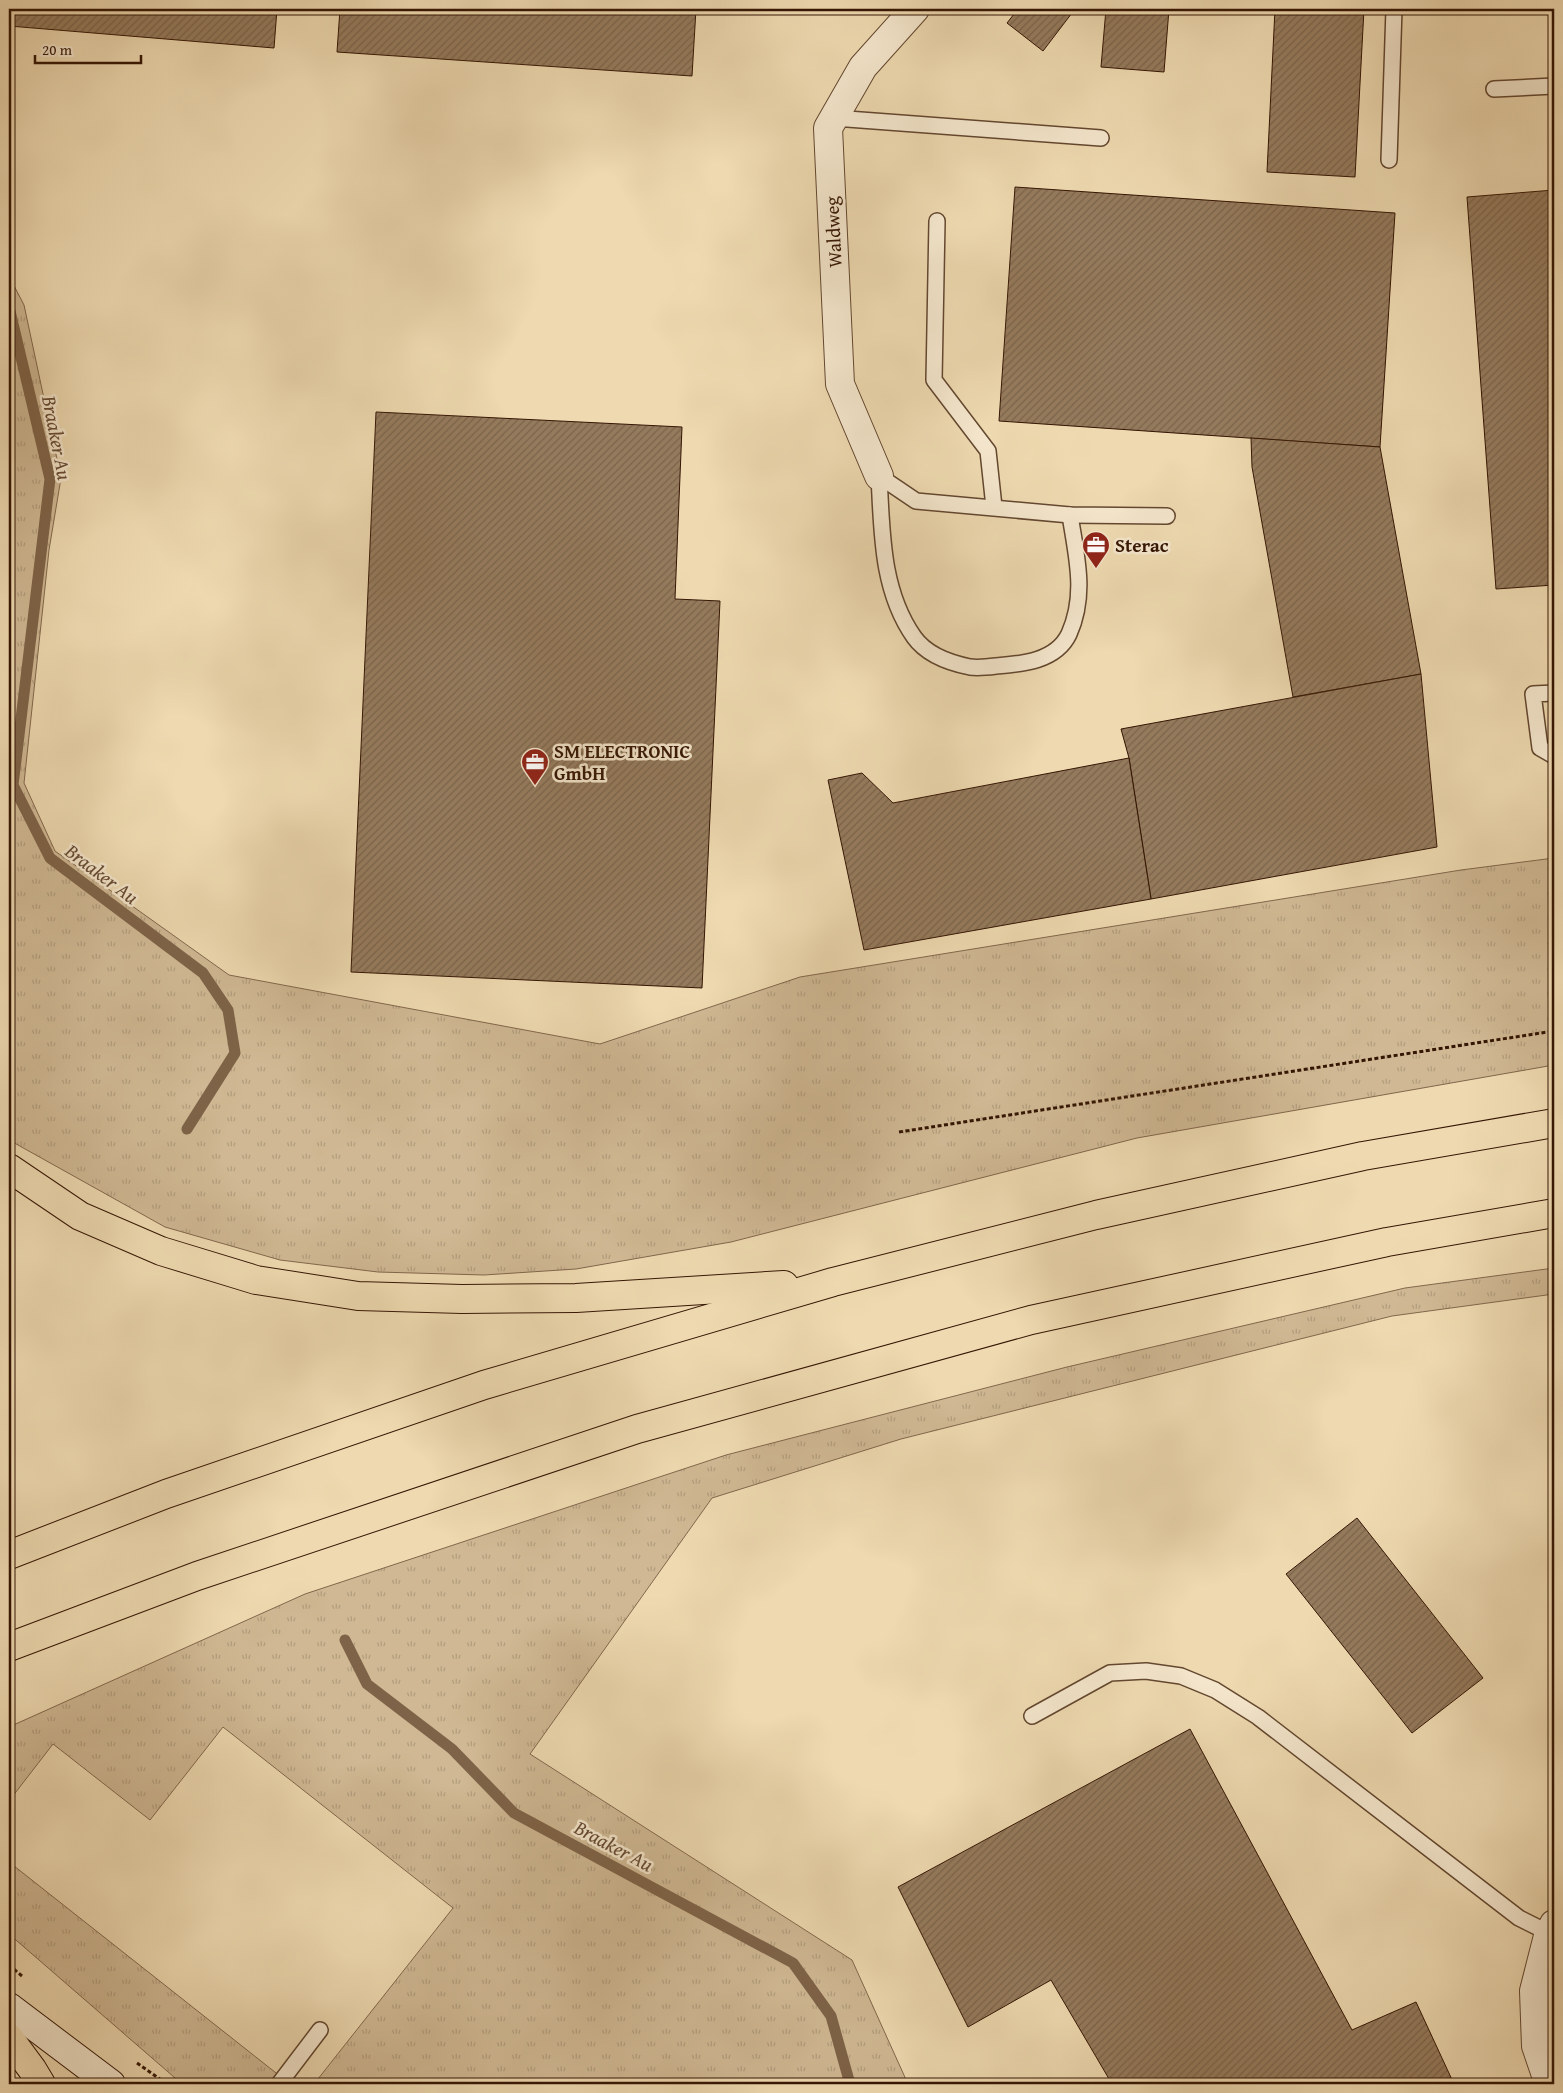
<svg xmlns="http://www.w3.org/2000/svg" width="1563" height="2093" font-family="'Gentium Book Plus',serif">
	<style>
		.grass { fill: url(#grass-tufts); stroke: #82674c }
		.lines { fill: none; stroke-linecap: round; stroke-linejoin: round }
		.stream { stroke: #7e6348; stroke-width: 11 }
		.building { fill: url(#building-hatch); stroke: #351604 }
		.lane-casing { stroke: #63472f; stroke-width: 18 }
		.street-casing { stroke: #63472f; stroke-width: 30 }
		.secondary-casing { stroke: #351604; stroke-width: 30 }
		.highway-casing { stroke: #351604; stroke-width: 30 }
		.path { stroke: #351604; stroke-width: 3; stroke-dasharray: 4 2.5; stroke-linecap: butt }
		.lane { stroke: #f4e6cc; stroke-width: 15 }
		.street { stroke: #f4e6cc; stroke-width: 28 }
		.secondary { stroke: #f4e6cc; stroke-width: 28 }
		.highway { stroke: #eed9b0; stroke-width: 28 }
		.labels { text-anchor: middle; stroke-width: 5; stroke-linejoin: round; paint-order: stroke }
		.street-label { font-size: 19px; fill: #351604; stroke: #f4e6cc }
		.poi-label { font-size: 19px; font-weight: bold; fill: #351604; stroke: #f4e6cc; text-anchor: start }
		.water-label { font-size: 20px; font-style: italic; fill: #664a32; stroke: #f4e6cc }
	</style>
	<defs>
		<pattern id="grass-tufts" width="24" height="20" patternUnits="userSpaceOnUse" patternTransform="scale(1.25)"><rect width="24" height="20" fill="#cfb893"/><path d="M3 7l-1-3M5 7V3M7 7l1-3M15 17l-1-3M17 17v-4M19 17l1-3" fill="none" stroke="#b29d7d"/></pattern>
		<pattern id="building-hatch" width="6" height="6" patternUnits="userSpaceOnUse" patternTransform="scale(1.25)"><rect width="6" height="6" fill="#957b5d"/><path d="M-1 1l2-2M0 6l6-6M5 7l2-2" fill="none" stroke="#7a644b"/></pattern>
	</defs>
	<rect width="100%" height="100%" fill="#eed9b0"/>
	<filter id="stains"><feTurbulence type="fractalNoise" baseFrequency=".004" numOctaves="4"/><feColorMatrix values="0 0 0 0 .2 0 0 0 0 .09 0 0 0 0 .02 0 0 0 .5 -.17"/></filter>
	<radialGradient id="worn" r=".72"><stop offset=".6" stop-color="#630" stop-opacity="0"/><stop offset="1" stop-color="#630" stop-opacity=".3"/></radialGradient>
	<g class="grass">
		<path d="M9 276 24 305 61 478 49 550 24 783 55 851 229 975 600 1044 800 977 1461 870 1554 858V1065L1137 1138 731 1242 576 1269 484 1275 378 1272 280 1260 165 1227 9 1140Z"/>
		<path d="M1554 1268V1294L1392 1316 901 1439 712 1498 530 1754 852 1960 908 2084H314L453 1908 223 1727 150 1820 53 1744 9 1801V1727L305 1594 726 1455 1067 1367 1405 1288Z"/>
		<path d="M9 1862 290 2084H182L9 1934Z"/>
	</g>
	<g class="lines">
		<g class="stream">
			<path d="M9 307 50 479 13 785 50 858 203 973 228 1010 235 1053 187 1129"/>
			<path d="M345 1640 367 1684 452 1749 514 1813 793 1963 831 2016 850 2084"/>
		</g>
	</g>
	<g class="building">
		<path d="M9 9H277L274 48 9 26Z"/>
		<path d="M340 9H696L692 76 337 52Z"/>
		<path d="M1018 9H1075L1043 51 1007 23Z"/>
		<path d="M1106 9H1169L1164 72 1101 67Z"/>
		<path d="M1275 9H1364L1355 177 1267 172Z"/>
		<path d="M1015 187 1395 213 1380 447 999 421Z"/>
		<path d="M1554 190V585L1496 589 1467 197Z"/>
		<path d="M376 412 682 427 675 599 720 601 702 988 351 972Z"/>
		<path d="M1251 438 1380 447 1421 674 1293 697 1252 467Z"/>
		<path d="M1421 674 1437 847 1151 899 1129 758 1121 729Z"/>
		<path d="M1129 758 1151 899 864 950 828 780 862 773 893 803Z"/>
		<path d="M1357 1518 1483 1678 1412 1733 1286 1574Z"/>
		<path d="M1190 1729 1352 2030 1416 2002 1454 2084H1112L1051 1980 968 2027 898 1887Z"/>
	</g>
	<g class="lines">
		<g class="lane-casing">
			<g id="lane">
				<path d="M1494 89 1554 86"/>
				<path d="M834 118 1101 138"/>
				<path d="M1389 160 1394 9"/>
				<path d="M937 221 934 380 988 451 994 507"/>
				<path d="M879 476C882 531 881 590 914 637 926 654 950 663 970 667 978 668 988 667 996 666 1023 664 1056 661 1069 634 1087 594 1076 555 1070 515"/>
				<path d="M879 476 916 501 1070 515 1167 516"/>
				<path d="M1554 693 1533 694 1540 748 1554 756"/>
				<path d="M1032 1716 1110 1673 1146 1671 1181 1676 1215 1690 1258 1717 1519 1918 1549 1933"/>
				<path d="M279 2084 320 2030"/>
			</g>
		</g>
		<g class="street-casing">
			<g id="street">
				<path d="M879 476 840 384 828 128 863 67 915 9"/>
				<path d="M1549 2084 1536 2046 1534 1991 1548 1936 1554 1924"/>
			</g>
		</g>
		<g class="secondary-casing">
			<path id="secondary" d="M9 2007 111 2084"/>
		</g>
		<g class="highway-casing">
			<g id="highway">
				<path d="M9 1168 80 1216 161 1251 256 1280 358 1296 462 1299 576 1298 784 1285"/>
				<path d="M9 1555 166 1494 484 1385 833 1282 1096 1215 1363 1156 1554 1123"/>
				<path d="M9 1647 197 1576 637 1429 1031 1320 1387 1242 1554 1213"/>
				<path d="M9 2038 32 2069 41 2084"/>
			</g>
		</g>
		<g class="path">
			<path d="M899 1132 1554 1031"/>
			<path d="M9 1965 22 1976"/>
			<path d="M137 2063 167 2084"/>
		</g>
		<use href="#lane" class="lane"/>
		<use href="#street" class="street"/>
		<use href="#secondary" class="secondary"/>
		<use href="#highway" class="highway"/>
	</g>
	<defs>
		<g id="office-pin" transform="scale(1.4375)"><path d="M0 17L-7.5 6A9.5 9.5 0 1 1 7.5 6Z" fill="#8f2418" stroke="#f4e6cc"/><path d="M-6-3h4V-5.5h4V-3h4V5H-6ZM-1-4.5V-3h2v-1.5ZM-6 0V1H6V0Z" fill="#fff"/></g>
	</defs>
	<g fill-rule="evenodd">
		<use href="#office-pin" x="1096" y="545"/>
		<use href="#office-pin" x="535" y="762"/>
	</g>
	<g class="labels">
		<g class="street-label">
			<text transform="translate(833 232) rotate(-93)" y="7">Waldweg</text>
		</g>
		<g class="poi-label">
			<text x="1115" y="552">Sterac</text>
			<text x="554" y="758">SM ELECTRONIC<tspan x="554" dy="22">GmbH</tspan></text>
		</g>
		<g class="water-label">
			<text transform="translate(57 438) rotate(79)" y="7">Braaker Au</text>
			<text transform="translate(102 874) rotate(37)" y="7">Braaker Au</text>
			<text transform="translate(614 1846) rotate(28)" y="7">Braaker Au</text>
		</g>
	</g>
	<rect width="1563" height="2093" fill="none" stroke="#eed9b0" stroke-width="30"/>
	<rect x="10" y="10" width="1543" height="2073" fill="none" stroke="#351604" stroke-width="2.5"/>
	<rect x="15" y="15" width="1533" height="2063" fill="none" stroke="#351604"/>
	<path d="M35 55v8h106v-8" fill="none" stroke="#351604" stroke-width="2.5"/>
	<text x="42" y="55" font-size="15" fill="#351604" stroke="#f4e6cc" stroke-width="4" paint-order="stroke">20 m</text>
	<rect width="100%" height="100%" filter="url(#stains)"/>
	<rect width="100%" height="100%" fill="url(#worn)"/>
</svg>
